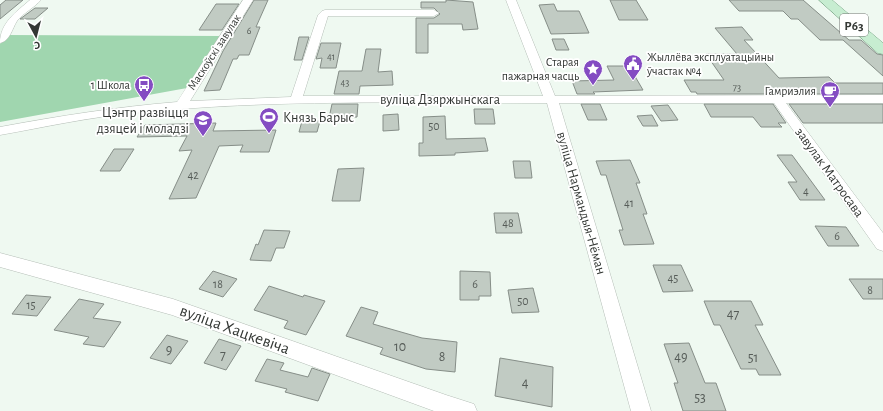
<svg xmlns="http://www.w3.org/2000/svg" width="883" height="411" font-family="'Alegreya Sans',sans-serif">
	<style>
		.green { fill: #a0d6af }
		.building { fill: #c1cbc3; stroke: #868e88 }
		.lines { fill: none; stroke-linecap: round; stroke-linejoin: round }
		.minor-casing { stroke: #b5beb7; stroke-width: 1 }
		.major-casing { stroke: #7aa687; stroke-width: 1 }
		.minor { fill: #fff; fill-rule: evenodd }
		.major { fill: #c7edd1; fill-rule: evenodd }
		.labels { text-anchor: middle; stroke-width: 3.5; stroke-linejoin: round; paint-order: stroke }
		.far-number-label { font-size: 10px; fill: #565c58 }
		.far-street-label { font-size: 12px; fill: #333734; stroke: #fff }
		.far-poi-label { font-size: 12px; fill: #333734; stroke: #fff; text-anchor: end }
		.number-label { font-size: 12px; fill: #565c58 }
		.shield { fill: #fff; stroke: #707371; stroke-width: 1 }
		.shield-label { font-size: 13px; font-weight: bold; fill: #333734 }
		.street-label { font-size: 14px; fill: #333734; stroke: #fff }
		.poi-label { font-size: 14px; fill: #333734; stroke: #fff; text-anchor: end }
		.near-number-label { font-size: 14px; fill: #565c58 }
		.near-street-label { font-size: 17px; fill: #333734; stroke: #fff }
	</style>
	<rect width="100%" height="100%" fill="#eff9f1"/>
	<path class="green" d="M7 35 221 36 187 88 0 122V44Z"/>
	<g class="building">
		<path d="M6 0H23L0 19V5Z"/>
		<path d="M254 0H268L256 27H260L249 55H239L237 59H233L220 90 204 91 223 51Z"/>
		<path d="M446 0 473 2 478 29 463 30 462 24H428V53H416V18H434L440 14 434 8H421V2H446Z"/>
		<path d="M610 0H636L648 20H619Z"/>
		<path d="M729 0H803L849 40H861L877 54 883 55V76L843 40H820L798 19H791L783 11H739Z"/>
		<path d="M216 4H239L222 30H199Z"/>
		<path d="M554 4 557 11H579L589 33 551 34 539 5Z"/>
		<path d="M35 8H48L35 19H20Z"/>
		<path d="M742 27 753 40H744L779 78 829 77 835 83H883V94H697L696 92H691L684 80H724L706 54H737L715 28Z"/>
		<path d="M299 37H309L302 60H294Z"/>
		<path d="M552 39H564L569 50H556Z"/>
		<path d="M321 43H341L336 68H320L322 58 316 59Z"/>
		<path d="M366 49H381L378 72 392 71 393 85 360 86 359 94H334L339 71H362Z"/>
		<path d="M607 66H629L643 90 593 92 595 94H577L572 81 614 80Z"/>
		<path d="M332 104H358L357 117 329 118Z"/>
		<path d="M581 104H600L607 120H588Z"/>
		<path d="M704 104H773L786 123H778L782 127H761L753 117H711Z"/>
		<path d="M789 104H883V123H803Z"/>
		<path d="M668 105 678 120 661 121 651 106Z"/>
		<path d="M474 109H493L495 124H475Z"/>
		<path d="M398 114 399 130 383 131V115Z"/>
		<path d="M652 115 658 126H643L637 116Z"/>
		<path d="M445 116 446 139 485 138 488 151 455 153V155L419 156V143H423V117Z"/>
		<path d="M302 121H320L317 132H299Z"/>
		<path d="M216 123 213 131 276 130 269 152H240L243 145 219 146 196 198 169 199 192 150 179 151 187 136 137 137 145 125Z"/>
		<path d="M114 149H134L120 171H100Z"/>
		<path d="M777 155H792L825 200H800L788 182H797Z"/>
		<path d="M630 160 640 183H636L647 214H643L654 244 624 245 619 230H623L606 175H601L596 161Z"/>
		<path d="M513 161H530L532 178H515Z"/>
		<path d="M364 168 360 201H332L338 169Z"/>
		<path d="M494 213H518L522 233H496Z"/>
		<path d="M815 226 846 227 859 246H828Z"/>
		<path d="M264 230 290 231 284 248H276L271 261 250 260 256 244 258 245Z"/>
		<path d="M653 265H681L693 291 663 292Z"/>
		<path d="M213 271 237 279 223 297 199 289Z"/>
		<path d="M460 271 490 272 491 296H479V300H460Z"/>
		<path d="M849 279H883V299H863Z"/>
		<path d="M269 286 303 297 304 295 325 301 306 335 284 328 288 321 254 310Z"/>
		<path d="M533 288 539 312 512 313 508 290Z"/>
		<path d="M26 295 51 297 37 316 12 314Z"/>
		<path d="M79 299 104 304 93 318 121 322 104 347 83 344 89 337 54 330Z"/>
		<path d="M704 301H751L763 325H755L781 375H759L756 369H741L720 325H714Z"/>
		<path d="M361 307 378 312 373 324 422 338 457 342 455 372 426 369 380 354 383 348 346 336Z"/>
		<path d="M167 335 188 341 171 364 150 358Z"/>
		<path d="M219 339 241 346 226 370 204 363Z"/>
		<path d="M689 343 705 383H716L726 411H683L674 383H678L664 344Z"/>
		<path d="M500 358 553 367 552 407 495 396Z"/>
		<path d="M267 359 284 363 280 370 308 377 312 368 330 374 318 401 285 392 287 389 255 381Z"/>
	</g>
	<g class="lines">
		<g class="minor-casing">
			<g id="minor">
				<path d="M30 0H41C34 8 23 13 17 21 12 29 10 41 0 43 0 23 16 12 30 0Z"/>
				<path d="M243 0H253L190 101 291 97 318 15 322 11 325 10H434L439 13 434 16H328L303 96H543L506 0H516L555 96 883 95V103H786L883 233V251L877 249 774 103H559L651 411H631L547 103C409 103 271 99 135 113 89 117 45 127 0 135V127C59 116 117 107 177 102Z"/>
				<path d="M0 253 173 299 446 395 474 404 477 411H434L172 315 0 267Z"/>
			</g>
		</g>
		<g class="major-casing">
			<path id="major" d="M819 0H832L883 43V54L878 53Z"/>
		</g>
		<use href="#minor" class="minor"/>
		<use href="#major" class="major"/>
	</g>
	<defs>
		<g id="civic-pin" transform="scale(1)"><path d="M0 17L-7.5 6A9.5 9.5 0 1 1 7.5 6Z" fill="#844cc2" stroke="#fff"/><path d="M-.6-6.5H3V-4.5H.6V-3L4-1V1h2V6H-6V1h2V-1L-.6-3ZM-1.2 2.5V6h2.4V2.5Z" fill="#fff"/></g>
		<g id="sight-pin" transform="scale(1)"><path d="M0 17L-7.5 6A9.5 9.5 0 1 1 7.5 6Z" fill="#844cc2" stroke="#fff"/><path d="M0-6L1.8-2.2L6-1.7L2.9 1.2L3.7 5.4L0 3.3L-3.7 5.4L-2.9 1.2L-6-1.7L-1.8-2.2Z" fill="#fff"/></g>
		<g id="bus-pin" transform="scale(1)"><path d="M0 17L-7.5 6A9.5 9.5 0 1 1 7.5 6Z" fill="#844cc2" stroke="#fff"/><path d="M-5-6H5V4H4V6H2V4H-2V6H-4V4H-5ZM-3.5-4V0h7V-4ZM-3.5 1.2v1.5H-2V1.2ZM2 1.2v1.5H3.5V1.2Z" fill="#fff"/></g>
		<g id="cafe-pin" transform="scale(1)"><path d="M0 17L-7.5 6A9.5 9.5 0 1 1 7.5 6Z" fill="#844cc2" stroke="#fff"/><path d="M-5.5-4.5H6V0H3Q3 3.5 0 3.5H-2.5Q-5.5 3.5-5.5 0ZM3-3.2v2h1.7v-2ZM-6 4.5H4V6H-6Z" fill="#fff"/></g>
		<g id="stadium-pin" transform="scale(1)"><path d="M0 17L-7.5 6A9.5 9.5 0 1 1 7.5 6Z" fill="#844cc2" stroke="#fff"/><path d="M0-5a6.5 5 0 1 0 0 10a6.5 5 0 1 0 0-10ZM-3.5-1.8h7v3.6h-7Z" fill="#fff"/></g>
		<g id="school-pin" transform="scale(1)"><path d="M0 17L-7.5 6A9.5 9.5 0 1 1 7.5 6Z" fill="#844cc2" stroke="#fff"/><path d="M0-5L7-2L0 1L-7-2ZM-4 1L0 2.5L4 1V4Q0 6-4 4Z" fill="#fff"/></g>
	</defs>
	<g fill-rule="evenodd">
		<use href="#civic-pin" x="633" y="64"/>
		<use href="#sight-pin" x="593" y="69"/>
		<use href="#bus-pin" x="144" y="85"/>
		<use href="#cafe-pin" x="830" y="91"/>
		<use href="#stadium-pin" x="269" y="117"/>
		<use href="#school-pin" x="203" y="120"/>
	</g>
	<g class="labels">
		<g class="far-number-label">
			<text x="249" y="34">6</text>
			<text x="331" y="60">41</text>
			<text x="345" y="86">43</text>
			<text x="737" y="91">73</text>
		</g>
		<g class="far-street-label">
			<text transform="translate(214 52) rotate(-57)" y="4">Маскоўскі завулак</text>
		</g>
		<g class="far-poi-label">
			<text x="647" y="61" text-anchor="start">Жыллёва эксплуатацыйны<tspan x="647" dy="14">ўчастак №4</tspan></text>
			<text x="579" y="66">Старая<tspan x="579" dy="14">пажарная часць</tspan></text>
			<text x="130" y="89">1 Школа</text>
			<text x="816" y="95">Гамриэлия</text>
		</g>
		<g class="number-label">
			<text x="434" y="130">50</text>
			<text x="193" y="179">42</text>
			<text x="806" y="195">4</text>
			<text x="629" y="207">41</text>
			<text x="508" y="227">48</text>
			<text x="837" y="240">6</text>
			<text x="673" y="282">45</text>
			<text x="218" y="288">18</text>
			<text x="475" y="288">6</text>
			<text x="870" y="294">8</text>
			<text x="523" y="305">50</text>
			<text x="31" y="309">15</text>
		</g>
		<rect class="shield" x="840" y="14" width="28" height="22" rx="3"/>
		<g class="shield-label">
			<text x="854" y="30">Р63</text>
		</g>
		<g class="street-label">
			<text x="440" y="104">вуліца Дзяржынскага</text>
			<text transform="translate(830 172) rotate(54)" y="5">завулак Матросава</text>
			<text transform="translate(582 203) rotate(74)" y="5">вуліца Нармандыя-Нёман</text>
		</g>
		<g class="poi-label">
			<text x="189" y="117">Цэнтр развіцця<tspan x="189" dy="16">дзяцей і моладзі</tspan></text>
			<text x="283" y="122" text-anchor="start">Князь Барыс</text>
		</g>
		<g class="near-number-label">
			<text x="733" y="318">47</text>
			<text x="400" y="351">10</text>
			<text x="169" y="354">9</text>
			<text x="223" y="359">7</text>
			<text x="442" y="361">8</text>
			<text x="681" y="361">49</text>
			<text x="753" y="362">51</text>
			<text x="525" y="387">4</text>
			<text x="700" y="402">53</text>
		</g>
		<g class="near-street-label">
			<text transform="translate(235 329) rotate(20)" y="6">вуліца Хацкевіча</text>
		</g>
	</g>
	<g transform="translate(36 36) rotate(173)" stroke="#ffffff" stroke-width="3" paint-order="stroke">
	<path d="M0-3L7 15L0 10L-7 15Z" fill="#333734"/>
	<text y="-6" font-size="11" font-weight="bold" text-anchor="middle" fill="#333734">С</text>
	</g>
</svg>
